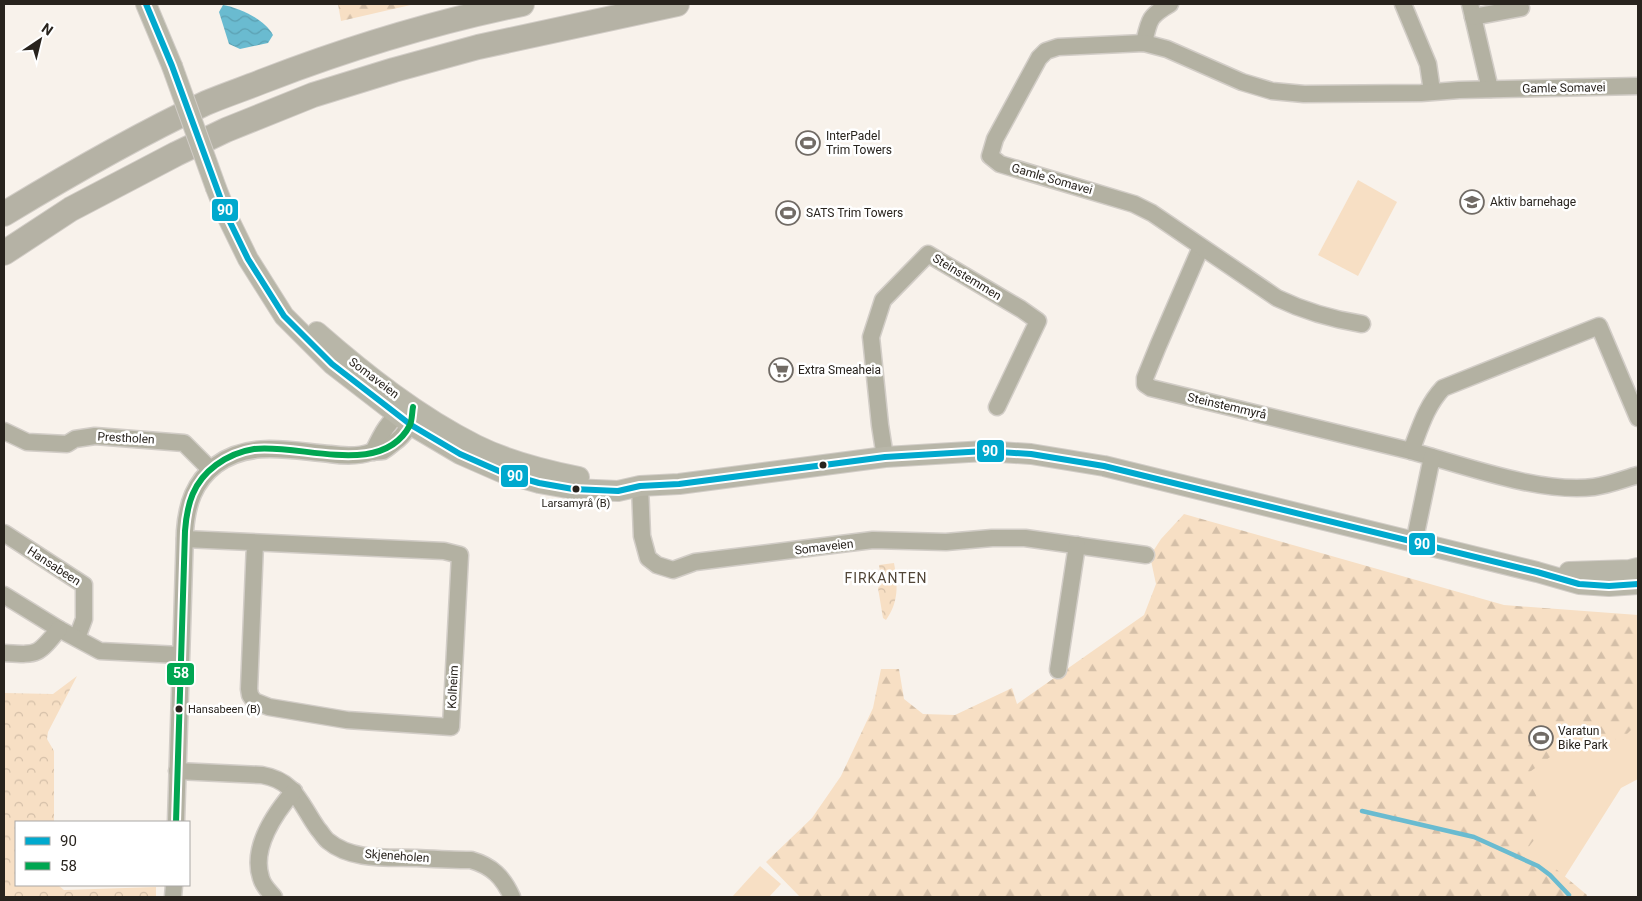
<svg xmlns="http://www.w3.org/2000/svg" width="1642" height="901" font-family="Roboto,sans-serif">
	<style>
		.green { fill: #f7dfc4 }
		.forest { fill: url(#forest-firs) }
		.park { fill: url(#park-crowns) }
		.water { fill: url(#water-waves) }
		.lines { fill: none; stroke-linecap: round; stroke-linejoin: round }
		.stream { stroke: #6abbd0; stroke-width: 4.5 }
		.minor-casing { stroke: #d2cdc7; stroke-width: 19 }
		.major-casing { stroke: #d2cdc7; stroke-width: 22 }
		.highway-casing { stroke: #d2cdc7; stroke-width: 26 }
		.minor { stroke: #b3b1a2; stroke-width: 16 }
		.major { stroke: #b8b6a8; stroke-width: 20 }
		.highway { stroke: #b5b2a5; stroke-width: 24 }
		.major-bridge-casing { stroke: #d2cdc7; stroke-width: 22; stroke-linecap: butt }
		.major-bridge { stroke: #b8b6a8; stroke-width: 20 }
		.bus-1-casing { stroke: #fff; stroke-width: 10 }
		.bus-2-casing { stroke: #fff; stroke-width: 10 }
		.bus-1 { stroke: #00a9ce; stroke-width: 6 }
		.bus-2 { stroke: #00a651; stroke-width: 6 }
		.bus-dot { fill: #28231d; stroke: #fff; stroke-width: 2 }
		.labels { text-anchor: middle; stroke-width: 5; stroke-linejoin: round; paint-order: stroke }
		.bus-label { font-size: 11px; fill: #28231d; stroke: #fff }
		.street-label { font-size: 12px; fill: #28231d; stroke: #fff }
		.poi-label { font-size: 12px; fill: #28231d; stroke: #fff; text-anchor: start }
		.neighbourhood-label { font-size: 14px; letter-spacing: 1px; fill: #524638; stroke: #fff }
		.line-badge { stroke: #fff; stroke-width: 2 }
		.badge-label { font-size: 14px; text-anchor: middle; font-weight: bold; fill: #fff }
	</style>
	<defs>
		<pattern id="forest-firs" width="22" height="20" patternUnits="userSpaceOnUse" patternTransform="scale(1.25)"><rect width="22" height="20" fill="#f7dfc4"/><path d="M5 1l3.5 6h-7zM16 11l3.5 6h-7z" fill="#d4bfa8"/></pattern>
		<pattern id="park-crowns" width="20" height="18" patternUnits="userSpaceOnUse" patternTransform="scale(1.25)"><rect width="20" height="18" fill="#f7dfc4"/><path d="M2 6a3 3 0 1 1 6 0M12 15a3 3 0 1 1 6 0" fill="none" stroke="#d4bfa8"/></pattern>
		<pattern id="water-waves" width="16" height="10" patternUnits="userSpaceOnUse" patternTransform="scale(1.25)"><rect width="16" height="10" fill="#6abbd0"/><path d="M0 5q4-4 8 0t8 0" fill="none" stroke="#5ca0b2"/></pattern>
	</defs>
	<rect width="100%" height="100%" fill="#f8f2eb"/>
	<g class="green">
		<path d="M1358 180 1397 202 1358 276 1318 255Z"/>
		<path d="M1438 616 1638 632V779L1621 788 1552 897H1529Z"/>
		<path d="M760 866 781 884 769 897H732Z"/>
	</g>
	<g class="forest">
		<path d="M338 4H415L341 21Z"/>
		<path d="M1184 514 1504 605 1638 615V723L1621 740 1555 730 1533 732 1557 752 1527 774 1544 814 1542 830 1527 849 1556 869 1587 895 1586 897H800L766 862 812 818 841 776 873 708 881 669H899L904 699 923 714 955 715 1012 688 1017 704 1144 615 1156 584 1150 556 1161 539Z"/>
	</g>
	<g class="park">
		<path d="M894 563C898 584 899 602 886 620L883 618 878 588 882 584 879 565Z"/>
		<path d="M77 676 48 732 47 739 54 751V822H16V885H58L64 890 156 887V897H4V693L53 694Z"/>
	</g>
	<path class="water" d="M223 5C240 8 264 19 273 35L268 43 240 49 229 44 219 12Z"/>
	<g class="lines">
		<path class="stream" d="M1362 811 1474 837 1538 866 1550 875 1569 895"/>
		<g class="minor-casing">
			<g id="minor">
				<path d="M1403 4 1428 64 1432 91"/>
				<path d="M1470 4 1490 89"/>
				<path d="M1473 17 1521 8"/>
				<path d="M1144 43C1149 20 1149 16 1170 4"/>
				<path d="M1201 247 1158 346 1145 378V384L1151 388 1411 451"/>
				<path d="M1362 324C1331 319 1306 312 1277 298L1152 213 1134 204 1000 164 990 156 995 139 1039 58 1046 51 1058 47 1144 43 1167 49 1242 82 1272 91 1304 94 1421 93 1459 90 1638 86"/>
				<path d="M1638 418 1599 326 1443 388C1426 406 1420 428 1411 451 1463 465 1541 494 1594 487 1609 485 1624 479 1638 475"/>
				<path d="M4 431 27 442 67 444 75 439 95 436 184 443 210 469"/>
				<path d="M373 452C381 435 389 418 406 410"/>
				<path d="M885 457 880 425 871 337 883 300 928 254 1021 309 1038 321 997 407"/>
				<path d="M640 486 642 536 648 558 657 565 673 570 695 562 873 540 946 542 992 538H1025L1146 555"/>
				<path d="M4 533 84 585V619L77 638"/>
				<path d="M185 539 444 551 460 555 451 727 347 720 269 707 254 701 250 695 249 689 255 543"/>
				<path d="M1414 543 1432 457"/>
				<path d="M4 595 59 629 100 651 180 655"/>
				<path d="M4 653C38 655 37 656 59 629"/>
				<path d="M1058 670 1077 545"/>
				<path d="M177 771 262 775C296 781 300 804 318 829 321 832 324 838 328 841 352 861 388 857 417 858 435 859 453 860 471 860 492 866 503 877 512 897"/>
				<path d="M176 822 185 531C187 504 194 482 216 465 249 440 292 451 330 454 344 456 358 457 371 452 375 451 379 452 383 451 387 449 391 445 395 442 405 435 410 426 412 414"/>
				<path d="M173 897 174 885"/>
				<path d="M274 897C269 891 263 886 261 878 251 848 275 813 294 791"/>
			</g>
		</g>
		<g class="major-casing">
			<g id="major">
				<path d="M146 4 172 66"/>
				<path d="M216 188 227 216 248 259 284 316 332 364 411 425 460 454 501 472 539 483 573 489 618 491 640 486 679 484 885 457 985 451 1031 454 1104 466 1537 572 1579 584 1609 586 1638 584"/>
				<path d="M317 332C365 374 418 416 476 445 508 461 544 470 579 477"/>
				<path d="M1569 572 1630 570 1638 568"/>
			</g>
		</g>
		<g class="highway-casing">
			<g id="highway">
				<path d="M4 214C70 174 136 136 206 103 225 95 246 88 266 80 349 48 435 22 522 4"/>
				<path d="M4 253 71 209 176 154 226 130 313 95 394 70 478 47 677 4"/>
			</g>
		</g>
		<use href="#minor" class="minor"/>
		<use href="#major" class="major"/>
		<use href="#highway" class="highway"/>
		<g class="major-bridge-casing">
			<path id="major-bridge" d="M172 66 216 188"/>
		</g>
		<use href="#major-bridge" class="major-bridge"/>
		<g class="bus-1-casing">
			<path id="bus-1" d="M146 4 172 66 227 216 248 259 284 316 332 364 411 425 460 454 501 472 539 483 573 489 618 491 640 486 679 484 885 457 985 451 1031 454 1104 466 1537 572 1579 584 1609 586 1638 584"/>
		</g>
		<g class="bus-2-casing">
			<path id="bus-2" d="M176 822 185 531C187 504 193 482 216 465 227 457 241 451 254 449 300 443 382 479 410 425 412 421 412 412 413 407"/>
		</g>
		<use href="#bus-1" class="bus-1"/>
		<use href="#bus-2" class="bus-2"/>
	</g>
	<defs>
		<g id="stadium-ring" transform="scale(1.25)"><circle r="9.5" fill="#fff" stroke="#716b65" stroke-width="1.5"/><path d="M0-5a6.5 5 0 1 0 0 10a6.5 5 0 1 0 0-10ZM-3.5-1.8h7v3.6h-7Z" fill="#716b65"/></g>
		<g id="school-ring" transform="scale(1.25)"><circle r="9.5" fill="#fff" stroke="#716b65" stroke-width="1.5"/><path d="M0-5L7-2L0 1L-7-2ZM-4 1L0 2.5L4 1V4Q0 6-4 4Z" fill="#716b65"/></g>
		<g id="supermarket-ring" transform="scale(1.25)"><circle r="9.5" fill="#fff" stroke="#716b65" stroke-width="1.5"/><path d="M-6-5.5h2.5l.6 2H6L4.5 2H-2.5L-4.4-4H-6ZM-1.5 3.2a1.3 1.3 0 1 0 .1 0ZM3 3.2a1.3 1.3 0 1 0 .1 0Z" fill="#716b65"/></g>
	</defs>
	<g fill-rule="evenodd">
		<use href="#stadium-ring" x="808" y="143"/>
		<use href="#school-ring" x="1472" y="202"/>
		<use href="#stadium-ring" x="788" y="213"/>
		<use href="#supermarket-ring" x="781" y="370"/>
		<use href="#stadium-ring" x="1541" y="738"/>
	</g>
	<g class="bus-dot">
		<circle cx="823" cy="465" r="4.5"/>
		<circle cx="576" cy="489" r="4.5"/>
		<circle cx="179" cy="709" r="4.5"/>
	</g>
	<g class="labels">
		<g class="bus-label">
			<text x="576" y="507">Larsamyrå (B)</text>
			<text x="188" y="713" text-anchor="start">Hansabeen (B)</text>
		</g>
		<g class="street-label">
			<text transform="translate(1564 88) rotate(-1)" y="4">Gamle Somavei</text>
			<text transform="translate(1052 179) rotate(16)" y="4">Gamle Somavei</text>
			<text transform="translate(967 277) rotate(31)" y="4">Steinstemmen</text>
			<text transform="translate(374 378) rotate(37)" y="4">Somaveien</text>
			<text transform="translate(1227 406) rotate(13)" y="4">Steinstemmyrå</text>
			<text transform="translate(126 438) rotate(3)" y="4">Prestholen</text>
			<text transform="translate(824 547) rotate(-7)" y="4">Somaveien</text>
			<text transform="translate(54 566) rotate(33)" y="4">Hansabeen</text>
			<text transform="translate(453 687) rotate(-87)" y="4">Kolheim</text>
			<text transform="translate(397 856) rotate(4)" y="4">Skjeneholen</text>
		</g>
		<g class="poi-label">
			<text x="826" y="140">InterPadel<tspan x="826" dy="14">Trim Towers</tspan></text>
			<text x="1490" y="206">Aktiv barnehage</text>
			<text x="806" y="217">SATS Trim Towers</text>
			<text x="798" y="374">Extra Smeaheia</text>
			<text x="1558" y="735">Varatun<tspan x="1558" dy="14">Bike Park</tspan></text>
		</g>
		<g class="neighbourhood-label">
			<text x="886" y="583">FIRKANTEN</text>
		</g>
	</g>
	<g class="line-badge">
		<rect x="211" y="198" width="28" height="24" rx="5" fill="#00a9ce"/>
		<rect x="976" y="439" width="29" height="24" rx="5" fill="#00a9ce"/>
		<rect x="500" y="464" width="29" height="24" rx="5" fill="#00a9ce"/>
		<rect x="1408" y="532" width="28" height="24" rx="5" fill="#00a9ce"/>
		<rect x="166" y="662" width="29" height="24" rx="5" fill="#00a651"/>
	</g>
	<g class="badge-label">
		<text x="225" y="215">90</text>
		<text x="990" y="456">90</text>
		<text x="515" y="481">90</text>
		<text x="1422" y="549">90</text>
		<text x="181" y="678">58</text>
	</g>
	<rect width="1642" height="901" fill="none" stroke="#28231d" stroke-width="10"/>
	<rect x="15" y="821" width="175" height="65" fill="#ffffff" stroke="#a9a7a5"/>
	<rect x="25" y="837" width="25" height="8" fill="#00a9ce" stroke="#a9a7a5"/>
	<text x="60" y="846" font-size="15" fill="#28231d">90</text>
	<rect x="25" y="862" width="25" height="8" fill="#00a651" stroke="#a9a7a5"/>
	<text x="60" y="871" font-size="15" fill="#28231d">58</text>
	<g transform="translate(40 40) rotate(35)" stroke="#ffffff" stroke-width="4" paint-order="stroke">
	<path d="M0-4L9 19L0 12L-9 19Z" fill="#28231d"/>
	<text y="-8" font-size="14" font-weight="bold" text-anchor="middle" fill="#28231d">N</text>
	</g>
</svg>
